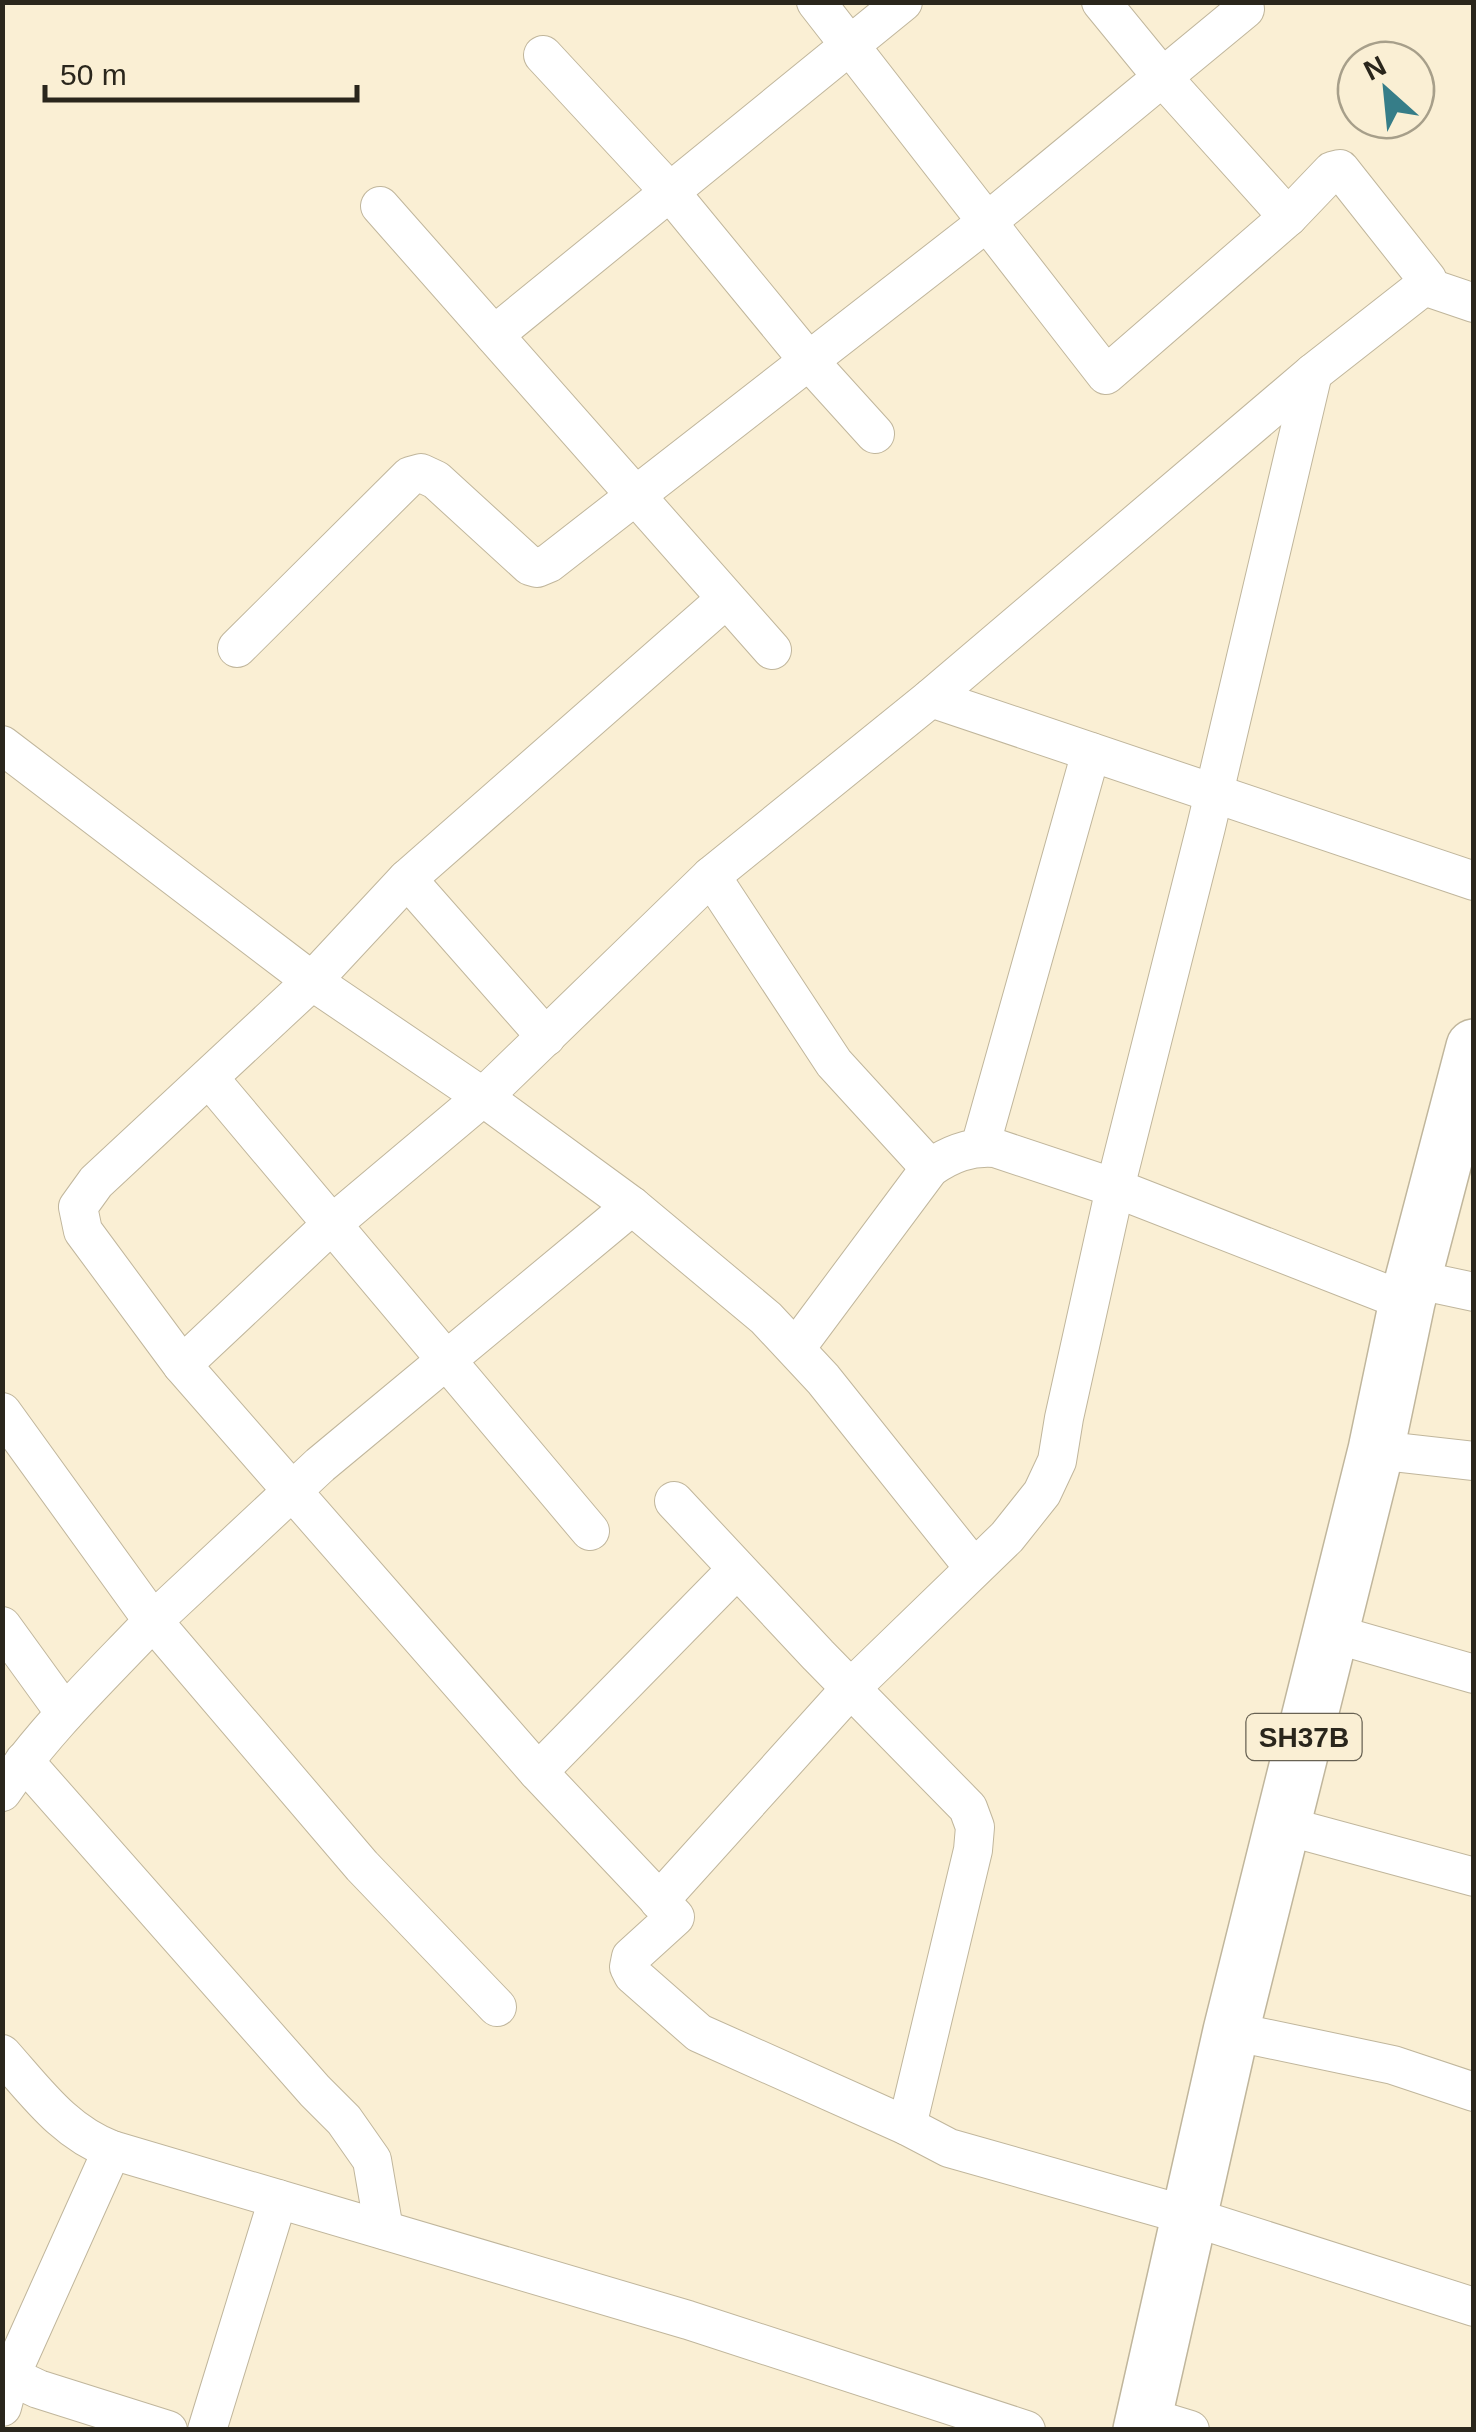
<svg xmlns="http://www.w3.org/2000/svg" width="1476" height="2432" font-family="Helvetica,sans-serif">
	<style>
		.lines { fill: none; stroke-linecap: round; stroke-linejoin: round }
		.minor-casing { stroke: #c0b69c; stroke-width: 40 }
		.primary-casing { stroke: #c0b69c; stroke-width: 58 }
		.minor { stroke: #fff; stroke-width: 38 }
		.primary { stroke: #fff; stroke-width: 55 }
		.labels { text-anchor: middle; stroke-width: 10; stroke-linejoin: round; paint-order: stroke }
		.shield { fill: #faefd4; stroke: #686253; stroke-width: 2.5 }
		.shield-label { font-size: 28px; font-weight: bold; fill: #2a261c }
	</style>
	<rect width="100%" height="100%" fill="#faefd4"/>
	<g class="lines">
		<g class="minor-casing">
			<g id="minor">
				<path d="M1101 2 1164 79 1288 217"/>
				<path d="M543 55 670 192 808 360 875 434"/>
				<path d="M380 206 772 650"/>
				<path d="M1424 286 1474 303"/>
				<path d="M494 335 903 2"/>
				<path d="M726 599 407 879 312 981 96 1182 78 1207 83 1231 182 1365 538 1772 675 1917 631 1957 629 1967 633 1975 699 2033 907 2126"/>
				<path d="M237 648 410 476 421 473 436 480 530 566 537 568 549 563 987 222 1245 9"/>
				<path d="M931 698 1474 881"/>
				<path d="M2 745 312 981 483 1097 632 1206 766 1318 823 1379 974 1568"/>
				<path d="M711 876 834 1063 930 1168"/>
				<path d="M407 879 546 1037"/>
				<path d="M209 1078 590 1531"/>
				<path d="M980 1147 1091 752"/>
				<path d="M1413 1279 1474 1292"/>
				<path d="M796 1348 930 1168C950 1154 970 1146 995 1148L1115 1188 1407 1302"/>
				<path d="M182 1365 332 1224 483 1097 711 876 931 698 1313 373 1424 286 1427 279 1340 169 1332 171 1288 217 1106 375 816 2"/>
				<path d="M2 1412 153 1621 320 1465 632 1206"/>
				<path d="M1376 1450 1474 1461"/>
				<path d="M674 1501 818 1655 968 1808 975 1827 973 1850 907 2126 949 2148 1189 2216 1474 2307"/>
				<path d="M2 1626 65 1713"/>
				<path d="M1331 1633 1474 1674"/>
				<path d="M24 1761 315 2091 344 2120 372 2160 384 2230"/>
				<path d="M538 1772 737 1569"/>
				<path d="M2 1792C45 1729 101 1676 153 1621L362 1866 497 2007"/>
				<path d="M1282 1825 1474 1877"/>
				<path d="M659 1901 851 1688 1007 1537 1042 1493 1057 1461 1064 1418 1115 1188 1206 827 1313 373"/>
				<path d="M1231 2031 1393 2065 1474 2092"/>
				<path d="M2 2054C36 2092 64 2132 112 2150L688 2320 1026 2430"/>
				<path d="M2 2372 38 2389 168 2430"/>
				<path d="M2 2407 10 2377 112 2150"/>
				<path d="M1144 2416 1190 2430"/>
				<path d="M207 2430 278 2199"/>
			</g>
		</g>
		<g class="primary-casing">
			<path id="primary" d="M1141 2430 1231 2031 1376 1450 1407 1302 1474 1047"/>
		</g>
		<use href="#minor" class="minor"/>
		<use href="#primary" class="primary"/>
	</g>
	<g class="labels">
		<rect class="shield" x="1246.5" y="1714" width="115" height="46" rx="8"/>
		<g class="shield-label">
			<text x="1304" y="1747">SH37B</text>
		</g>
	</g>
	<rect width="1476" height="2432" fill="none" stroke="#2a261c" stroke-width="10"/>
	<g transform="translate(1386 90) rotate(333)"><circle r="48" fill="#faefd4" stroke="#a79f8a" stroke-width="2.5"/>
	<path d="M0-8L18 38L0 25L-18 38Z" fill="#367d88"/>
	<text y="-15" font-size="28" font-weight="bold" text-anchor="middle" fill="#2a261c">N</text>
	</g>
	<path d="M45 85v15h312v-15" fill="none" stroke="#2a261c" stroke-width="5"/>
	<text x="60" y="85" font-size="30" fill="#2a261c" stroke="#faefd4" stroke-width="8" paint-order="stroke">50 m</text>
</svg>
